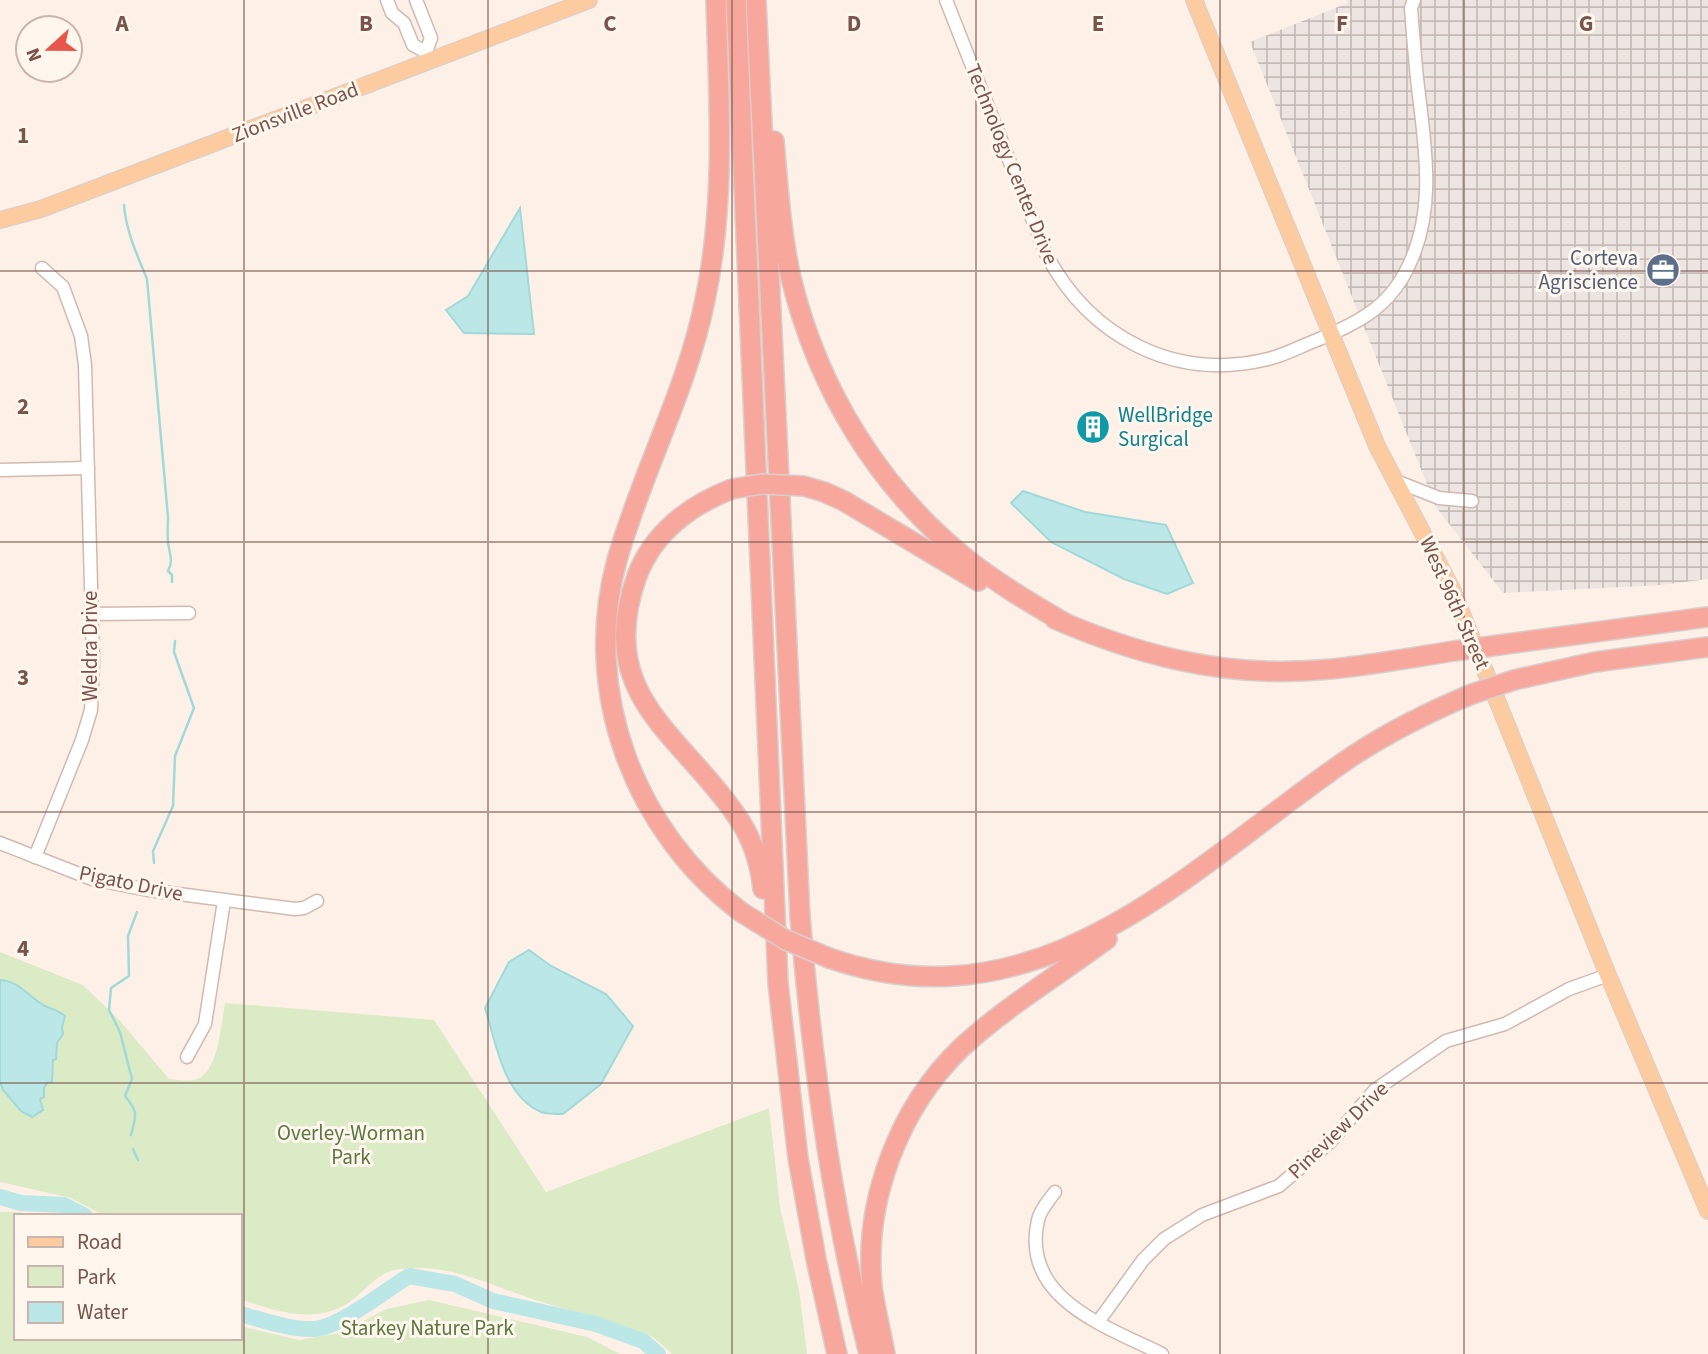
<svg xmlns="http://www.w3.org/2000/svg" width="1708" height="1354" font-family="'Source Sans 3',sans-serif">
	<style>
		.industrial { fill: url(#industrial-grid) }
		.green { fill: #daebc5 }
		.water { fill: #bbe7e7; stroke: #a1d9d9; stroke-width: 2 }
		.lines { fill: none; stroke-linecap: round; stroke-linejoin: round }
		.stream { stroke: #a1d9d9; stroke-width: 2.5 }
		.river { stroke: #bbe7e7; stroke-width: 16 }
		.minor-casing { stroke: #d2b9af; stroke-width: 15 }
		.major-casing { stroke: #d9cfcc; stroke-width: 18 }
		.highway-casing { stroke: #d9cfcc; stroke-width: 22 }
		.minor { stroke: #fff; stroke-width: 12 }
		.major { stroke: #fccb9f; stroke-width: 16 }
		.highway { stroke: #f8a79d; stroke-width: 19 }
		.highway-bridge-casing { stroke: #d9cfcc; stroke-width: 22; stroke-linecap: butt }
		.highway-bridge { stroke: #f8a79d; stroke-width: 19 }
		.grid { fill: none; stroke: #78544a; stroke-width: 2; stroke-opacity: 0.55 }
		.labels { text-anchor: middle; stroke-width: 6; stroke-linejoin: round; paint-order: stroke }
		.street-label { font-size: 21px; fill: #78544a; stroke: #fff6ee }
		.service-label { font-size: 21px; fill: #4e5e75; stroke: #fff6ee; text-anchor: end }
		.culture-label { font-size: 21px; fill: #0d838f; stroke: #fff6ee; text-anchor: start }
		.park-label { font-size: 21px; fill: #58783f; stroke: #fff6ee }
		.grid-label { font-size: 23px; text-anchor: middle; font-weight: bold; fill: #78544a; stroke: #fff6ee; stroke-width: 6; stroke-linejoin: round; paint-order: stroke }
	</style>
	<defs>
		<pattern id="industrial-grid" width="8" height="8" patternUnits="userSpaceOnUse" patternTransform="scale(1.75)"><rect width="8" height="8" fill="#ede5e1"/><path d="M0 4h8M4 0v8" fill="none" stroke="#c5bcb8"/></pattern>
	</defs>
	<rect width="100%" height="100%" fill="#fdf1e7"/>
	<path class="industrial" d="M1347 0H1708V579L1661 585 1503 593 1436 507 1250 42 1348 3Z"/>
	<g class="green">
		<path d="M0 952 83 985 121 1022 169 1079C178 1080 189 1082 197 1079 219 1071 221 1023 225 1003L434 1020 546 1192 769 1108 780 1207 799 1290 807 1354H672C665 1348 656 1338 647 1334 614 1321 578 1313 545 1303 497 1289 445 1259 395 1270 379 1273 368 1287 356 1297 322 1327 278 1312 240 1299V1216H105L71 1198 0 1182Z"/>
		<path d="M0 1212H19L42 1216H16V1338H240V1326L299 1340 341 1333 386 1309 429 1300 587 1337 620 1354H0Z"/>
	</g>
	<g class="water">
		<path d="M520 208 534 334 464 333 446 310 468 296Z"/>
		<path d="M1023 491 1085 512 1166 525 1193 583 1167 594 1124 579 1051 542 1011 503Z"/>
		<path d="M529 950 551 966 606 994 633 1026 601 1084 563 1114C557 1114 547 1114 541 1112 503 1096 496 1042 485 1008L509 962Z"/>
		<path d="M0 980C20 981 28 997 45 1006 52 1009 59 1011 65 1016L62 1027 63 1034 57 1043 56 1059 53 1060 52 1082 47 1083 44 1088V1097L40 1099 43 1110 32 1117 21 1111 3 1090 0 1081Z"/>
	</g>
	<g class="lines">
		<g class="stream">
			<path d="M124 205C126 231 137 255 147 279L168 517C168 525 167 534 168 542 169 553 174 560 168 571L172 575V582"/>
			<path d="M154 863 153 851 173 806 175 756 194 708 174 652 175 641"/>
			<path d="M131 1135C136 1115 139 1113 125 1096L132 1079 120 1032 109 1010 111 988 129 976 128 936 137 912"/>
			<path d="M133 1149 138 1160"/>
		</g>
		<g class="river">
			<path d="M0 1197 21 1203 64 1205 85 1216"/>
			<path d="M240 1314C263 1320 290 1330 315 1329 340 1327 386 1290 409 1276L455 1284 493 1301 596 1324 643 1341 658 1354"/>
		</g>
		<g class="minor-casing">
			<g id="minor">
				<path d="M387 0 392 13 404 23 413 45 426 52"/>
				<path d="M416 0 431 38 426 52 428 58"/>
				<path d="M946 0 1046 254C1090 337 1174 382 1268 359 1285 355 1301 346 1317 340 1358 323 1390 307 1409 265 1436 208 1425 147 1418 87 1415 61 1413 34 1411 8L1414 0"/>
				<path d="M0 470 88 468"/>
				<path d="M1396 481 1439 498 1472 501"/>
				<path d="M92 614 189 613"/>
				<path d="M0 843 92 879 148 890 295 909 304 908 317 901"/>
				<path d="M35 857 82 740 91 710 93 661 85 365 81 336 63 287 42 268"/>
				<path d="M187 1057 205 1024 224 901"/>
				<path d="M1055 1192C1049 1200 1040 1210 1038 1220 1020 1299 1106 1326 1162 1354"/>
				<path d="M1098 1322 1143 1260 1164 1239 1202 1215 1279 1186 1331 1141 1375 1090 1446 1041 1505 1024 1569 989 1608 975"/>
			</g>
		</g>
		<g class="major-casing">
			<g id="major">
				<path d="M1194 0 1377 446 1452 589 1608 975 1708 1211"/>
				<path d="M0 220 41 209 589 0"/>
			</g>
		</g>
		<g class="highway-casing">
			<g id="highway">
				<path d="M716 0C719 99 726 202 705 300 687 390 642 472 617 560 581 691 634 831 741 912"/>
				<path d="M736 0 778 983 798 1158 816 1259 837 1354"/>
				<path d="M756 0 800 916C812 1064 832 1210 869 1354"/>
				<path d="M774 141C778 186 781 233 791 278 818 389 878 488 968 560 998 584 1032 604 1065 623"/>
				<path d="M804 486 824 492 844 501 978 581"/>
				<path d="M732 489C690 505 653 533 637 576 594 695 680 733 736 815 752 837 760 863 763 889"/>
				<path d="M1055 619C1133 653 1214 675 1300 671 1351 669 1403 659 1454 651"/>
				<path d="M1499 645 1708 617"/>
				<path d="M1514 680 1595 662 1708 647"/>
				<path d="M829 958C1044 1033 1193 864 1354 755 1391 731 1431 711 1472 694"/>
				<path d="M885 1354C881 1331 875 1309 872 1286 864 1200 899 1108 961 1048 1005 1007 1059 975 1107 939"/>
			</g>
		</g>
		<use href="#minor" class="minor"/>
		<use href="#major" class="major"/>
		<use href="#highway" class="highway"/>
		<g class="highway-bridge-casing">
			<g id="highway-bridge">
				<path d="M732 489 761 484 804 486"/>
				<path d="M1454 651 1499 645"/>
				<path d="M1472 694 1514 680"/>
				<path d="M741 912 786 940 829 958"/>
			</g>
		</g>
		<use href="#highway-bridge" class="highway-bridge"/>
	</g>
	<path class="grid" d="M244 0V1354M488 0V1354M732 0V1354M976 0V1354M1220 0V1354M1464 0V1354M0 271H1708M0 542H1708M0 812H1708M0 1083H1708"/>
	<defs>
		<g id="office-disc" transform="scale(1.75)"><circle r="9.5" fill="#5c6f8a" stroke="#fff6ee"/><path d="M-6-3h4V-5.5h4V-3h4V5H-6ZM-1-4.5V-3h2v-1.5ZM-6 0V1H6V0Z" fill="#fff"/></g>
		<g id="building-disc" transform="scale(1.75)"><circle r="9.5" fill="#0f9aa8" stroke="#fff6ee"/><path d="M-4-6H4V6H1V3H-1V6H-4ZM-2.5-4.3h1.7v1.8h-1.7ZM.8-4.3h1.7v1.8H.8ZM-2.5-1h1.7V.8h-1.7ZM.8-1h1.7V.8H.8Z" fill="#fff"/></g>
	</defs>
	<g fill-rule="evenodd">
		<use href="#office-disc" x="1663" y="270"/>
		<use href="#building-disc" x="1093" y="427"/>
	</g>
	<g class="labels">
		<g class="street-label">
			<text transform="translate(295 112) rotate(-21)" y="7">Zionsville Road</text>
			<text transform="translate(1012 164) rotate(68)" y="7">Technology Center Drive</text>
			<text transform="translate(1455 603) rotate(66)" y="7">West 96th Street</text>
			<text transform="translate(90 646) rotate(-90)" y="7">Weldra Drive</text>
			<text transform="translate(131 883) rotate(12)" y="7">Pigato Drive</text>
			<text transform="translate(1338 1130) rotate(-44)" y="7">Pineview Drive</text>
		</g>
		<g class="service-label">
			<text x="1638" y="265">Corteva<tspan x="1638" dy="24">Agriscience</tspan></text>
		</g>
		<g class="culture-label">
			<text x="1118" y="422">WellBridge<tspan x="1118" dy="24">Surgical</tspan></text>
		</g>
		<g class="park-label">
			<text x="351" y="1140">Overley-Worman<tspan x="351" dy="24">Park</tspan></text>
			<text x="427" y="1335">Starkey Nature Park</text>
		</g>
	</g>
	<g class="grid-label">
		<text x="122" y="31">A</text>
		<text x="366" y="31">B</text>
		<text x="610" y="31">C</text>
		<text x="854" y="31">D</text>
		<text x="1098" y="31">E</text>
		<text x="1342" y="31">F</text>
		<text x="1586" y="31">G</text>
		<text x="23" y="143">1</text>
		<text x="23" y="414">2</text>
		<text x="23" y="685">3</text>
		<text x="23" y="956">4</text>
	</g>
	<rect x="14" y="1214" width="228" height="126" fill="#fff6ee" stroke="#c9b5ac" stroke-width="2"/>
	<rect x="28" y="1237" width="35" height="10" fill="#fccb9f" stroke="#c9b5ac" stroke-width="2"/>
	<text x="77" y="1249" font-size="21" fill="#78544a">Road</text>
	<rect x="28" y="1266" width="35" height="21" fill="#daebc5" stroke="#c9b5ac" stroke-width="2"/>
	<text x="77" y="1284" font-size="21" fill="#78544a">Park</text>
	<rect x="28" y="1302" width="35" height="21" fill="#bbe7e7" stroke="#c9b5ac" stroke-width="2"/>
	<text x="77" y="1319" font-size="21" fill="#78544a">Water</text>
	<g transform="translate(49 49) rotate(249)"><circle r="33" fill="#fff6ee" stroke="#c9b5ac" stroke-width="2"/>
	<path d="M0-5L12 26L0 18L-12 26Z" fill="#e9554a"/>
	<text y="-10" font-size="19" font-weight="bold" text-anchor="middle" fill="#78544a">N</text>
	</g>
</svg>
